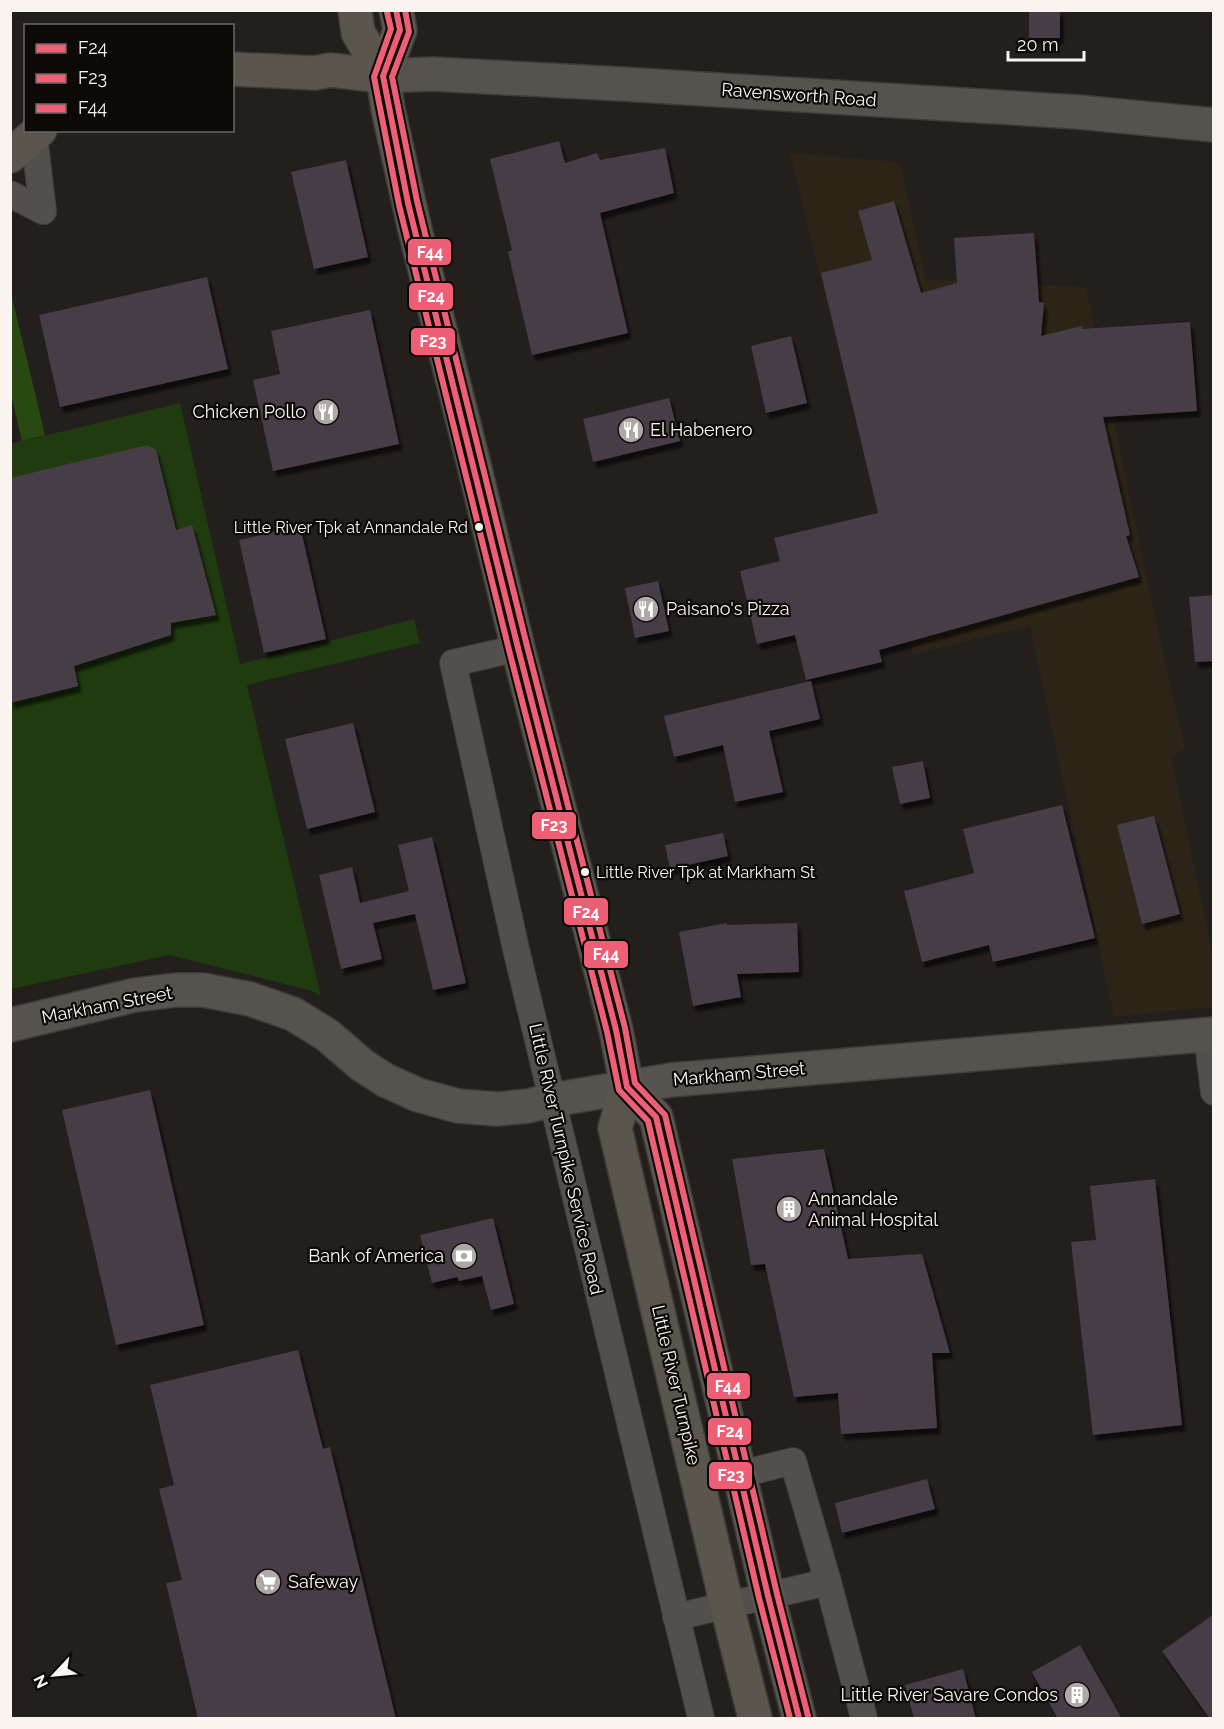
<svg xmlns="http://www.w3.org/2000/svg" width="1224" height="1729" font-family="Raleway,sans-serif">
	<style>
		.industrial { fill: #2c2517 }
		.green { fill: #203b0f }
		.forest { fill: #284911 }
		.building { fill: #463c47; filter: url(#shadow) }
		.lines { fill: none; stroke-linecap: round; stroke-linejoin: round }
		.street-casing { stroke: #3e3c39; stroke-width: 28 }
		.secondary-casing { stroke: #3e3c39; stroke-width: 36 }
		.primary-casing { stroke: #3e3c39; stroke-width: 36 }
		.street { stroke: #524f4c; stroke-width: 26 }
		.secondary { stroke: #56524e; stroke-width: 33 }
		.primary { stroke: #5a564e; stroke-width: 33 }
		.bus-1-casing { stroke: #0c0907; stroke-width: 10 }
		.bus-2-casing { stroke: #0c0907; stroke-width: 10 }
		.bus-3-casing { stroke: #0c0907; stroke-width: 10 }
		.bus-1 { stroke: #ee5e75; stroke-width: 6 }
		.bus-2 { stroke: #ee5e75; stroke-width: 6 }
		.bus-3 { stroke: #ee5e75; stroke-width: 6 }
		.bus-dot { fill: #f9f4ef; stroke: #0c0907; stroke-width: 2 }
		.labels { text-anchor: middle; stroke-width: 4.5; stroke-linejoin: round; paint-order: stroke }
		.bus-label { font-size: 16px; fill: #f9f4ef; stroke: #0c0907; text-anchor: end }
		.street-label { font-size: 18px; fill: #f9f4ef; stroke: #0c0907 }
		.poi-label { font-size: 18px; fill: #f9f4ef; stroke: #0c0907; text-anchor: start }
		.line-badge { stroke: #0c0907; stroke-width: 2 }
		.badge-label { font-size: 16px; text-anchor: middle; font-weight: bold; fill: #fff }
	</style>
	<defs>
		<filter id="shadow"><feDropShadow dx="3.5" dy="6" stdDeviation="1.5" flood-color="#0009"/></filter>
	</defs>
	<rect width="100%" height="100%" fill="#221f1c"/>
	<path class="industrial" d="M790 153 900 162 925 279 1086 287 1148 586 1185 749 1171 756 1213 957V1007L1114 1017 1030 626 913 654Z"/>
	<path class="green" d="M180 403 240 664 414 619 420 643 247 685 321 996 312 991 170 955 11 989 10 444Z"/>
	<path class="forest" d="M11 293 45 435 22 441 11 395Z"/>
	<g class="building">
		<rect x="1029" y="10" width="31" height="28"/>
		<path d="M559 141 565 163 597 153 600 160 665 148 674 193 600 213 628 333 532 355 508 252 512 250 490 159Z"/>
		<path d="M346 160 368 257 314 269 291 172Z"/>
		<path d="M894 201 921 293 957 283 954 238 1034 233 1039 302 1044 303 1041 336 1082 326V329L1190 322 1197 411 1103 417 1130 535 1126 536 1139 577 879 650 882 662 806 680 795 635 757 644 740 571 780 561 774 538 878 513 821 273 872 260 858 211Z"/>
		<path d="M207 277 228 369 60 407 39 315Z"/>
		<path d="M370 310 399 444 273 471 253 380 280 374 271 331Z"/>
		<path d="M791 336 807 403 766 413 751 346Z"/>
		<path d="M669 398 680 441 593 462 583 419Z"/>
		<path d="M147 445 156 450 176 530 192 525 216 615 171 623V635L74 666 78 686 10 703V478Z"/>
		<path d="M300 526 326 639 264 653 239 540Z"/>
		<path d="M658 581 669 631 635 638 625 588Z"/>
		<path d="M1214 595V661L1195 662 1189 597Z"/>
		<path d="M811 681 820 719 769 731 783 792 735 802 723 745 674 757 664 716Z"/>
		<path d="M353 723 375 812 307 829 285 739Z"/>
		<path d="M923 761 930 798 900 804 892 767Z"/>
		<path d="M1062 805 1095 938 993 962 989 945 922 962 904 891 974 873 963 829Z"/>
		<path d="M1154 816 1180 914 1142 924 1117 825Z"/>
		<path d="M723 833 728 856 670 869 665 845Z"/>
		<path d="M432 837 466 983 433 990 415 914 373 923 382 959 341 969 319 875 352 867 360 903 409 891 398 845Z"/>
		<path d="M727 923V925L797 923 799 972 737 974 741 997 693 1006 679 932Z"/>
		<path d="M150 1090 204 1325 116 1345 62 1110Z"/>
		<path d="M824 1149 848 1259 922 1254 950 1353H932L937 1428 841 1434 838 1393 794 1397 765 1264 751 1265 732 1159Z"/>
		<path d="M1155 1179 1182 1425 1093 1435 1071 1242 1096 1240 1090 1186Z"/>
		<path d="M493 1218 514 1304 491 1310 482 1276 459 1281 457 1277 432 1283 420 1235Z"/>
		<path d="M298 1350 323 1449 330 1447 396 1719H198L166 1583 182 1580 159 1489 174 1485 150 1385Z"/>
		<path d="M927 1479 935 1509 842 1533 835 1503Z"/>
		<path d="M1214 1614V1719H1210L1162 1651Z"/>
		<path d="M1080 1645 1122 1719H1058L1032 1672Z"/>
		<path d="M963 1669 976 1719H914L905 1685Z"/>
	</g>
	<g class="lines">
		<g class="street-casing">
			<g id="street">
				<path d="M34 135 43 211"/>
				<path d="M10 194 43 211"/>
				<path d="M518 648 453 663 516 949 701 1718"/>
				<path d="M1207 1036 1214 1092"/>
				<path d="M741 1474 793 1461 828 1582 864 1718"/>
				<path d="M676 1617 828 1582"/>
			</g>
		</g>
		<g class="secondary-casing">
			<g id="secondary">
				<path d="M383 76 432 74 622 84 1078 112 1214 125"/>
				<path d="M10 1025 135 995 176 990H203L250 999 293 1014 327 1035 362 1065 385 1080 418 1095 458 1106 497 1109 528 1106 552 1100 671 1080 1214 1034"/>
			</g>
		</g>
		<g class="primary-casing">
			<g id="primary">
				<path d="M355 10 358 32 383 76 388 109 415 230 474 465 518 648 616 1030 627 1087 615 1128 727 1606 755 1718"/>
				<path d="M232 69 315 73 330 70 383 76"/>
				<path d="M383 76 400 30 396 10"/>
				<path d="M10 156 40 130"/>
				<path d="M627 1087 656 1117 768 1596 799 1718"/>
			</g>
		</g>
		<use href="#street" class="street"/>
		<use href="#secondary" class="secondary"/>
		<use href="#primary" class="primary"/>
		<g class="bus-1-casing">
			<path id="bus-1" d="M396 10 400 30 383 76 408 203 518 648 616 1030 627 1087 656 1117 768 1596 799 1718"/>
		</g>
		<g class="bus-2-casing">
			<path id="bus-2" d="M387 12 391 29 374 77 399 205 509 650 607 1032 619 1090 648 1121 759 1598 790 1718"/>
		</g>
		<g class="bus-3-casing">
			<path id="bus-3" d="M405 10 409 32 392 77 417 201 527 646 625 1028 635 1083 665 1115 777 1594 808 1716"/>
		</g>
		<use href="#bus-1" class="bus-1"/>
		<use href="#bus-2" class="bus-2"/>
		<use href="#bus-3" class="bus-3"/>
	</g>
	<defs>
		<g id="restaurant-disc" transform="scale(1.35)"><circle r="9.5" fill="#aea9a5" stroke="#0c0907"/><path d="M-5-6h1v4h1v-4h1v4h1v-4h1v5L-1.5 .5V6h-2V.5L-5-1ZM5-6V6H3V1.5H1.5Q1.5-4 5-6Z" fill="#fff"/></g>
		<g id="building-disc" transform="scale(1.35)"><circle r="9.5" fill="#aea9a5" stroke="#0c0907"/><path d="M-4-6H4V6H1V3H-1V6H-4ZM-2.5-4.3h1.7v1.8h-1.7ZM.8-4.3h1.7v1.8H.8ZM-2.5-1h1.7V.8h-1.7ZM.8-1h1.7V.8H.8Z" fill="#fff"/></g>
		<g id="bank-disc" transform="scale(1.35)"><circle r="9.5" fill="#aea9a5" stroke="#0c0907"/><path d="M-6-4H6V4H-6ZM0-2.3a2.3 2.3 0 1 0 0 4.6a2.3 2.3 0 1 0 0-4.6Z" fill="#fff"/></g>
		<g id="supermarket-disc" transform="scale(1.35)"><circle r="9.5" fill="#aea9a5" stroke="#0c0907"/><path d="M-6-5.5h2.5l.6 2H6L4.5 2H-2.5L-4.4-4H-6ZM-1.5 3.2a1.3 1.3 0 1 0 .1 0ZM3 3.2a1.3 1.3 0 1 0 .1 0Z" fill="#fff"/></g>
	</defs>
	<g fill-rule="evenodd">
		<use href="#restaurant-disc" x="326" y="412"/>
		<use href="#restaurant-disc" x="631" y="430"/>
		<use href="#restaurant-disc" x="646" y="609"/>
		<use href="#building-disc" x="789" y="1209"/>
		<use href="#bank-disc" x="464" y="1256"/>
		<use href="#supermarket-disc" x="268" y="1582"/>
		<use href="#building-disc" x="1077" y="1695"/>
	</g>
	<g class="bus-dot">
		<circle cx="479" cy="527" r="5"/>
		<circle cx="585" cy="872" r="5"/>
	</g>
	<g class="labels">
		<g class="bus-label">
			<text x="468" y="533">Little River Tpk at Annandale Rd</text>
			<text x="596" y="878" text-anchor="start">Little River Tpk at Markham St</text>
		</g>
		<g class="street-label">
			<text transform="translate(799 95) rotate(4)" y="6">Ravensworth Road</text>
			<text transform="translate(107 1005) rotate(-11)" y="6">Markham Street</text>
			<text transform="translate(739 1074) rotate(-5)" y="6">Markham Street</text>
			<text transform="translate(566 1159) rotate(77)" y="6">Little River Turnpike Service Road</text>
			<text transform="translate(676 1385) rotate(77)" y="6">Little River Turnpike</text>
		</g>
		<g class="poi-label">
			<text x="306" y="418" text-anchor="end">Chicken Pollo</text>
			<text x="650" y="436">El Habenero</text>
			<text x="666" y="615">Paisano's Pizza</text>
			<text x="808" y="1205">Annandale<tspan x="808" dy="21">Animal Hospital</tspan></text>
			<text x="444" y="1262" text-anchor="end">Bank of America</text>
			<text x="288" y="1588">Safeway</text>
			<text x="1058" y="1701" text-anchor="end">Little River Savare Condos</text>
		</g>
	</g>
	<g class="line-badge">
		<rect x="407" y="238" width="45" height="28" rx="6" fill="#ee5e75"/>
		<rect x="408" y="282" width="46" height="29" rx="6" fill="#ee5e75"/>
		<rect x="410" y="327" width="46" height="29" rx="6" fill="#ee5e75"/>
		<rect x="531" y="811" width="46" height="29" rx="6" fill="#ee5e75"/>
		<rect x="563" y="897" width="46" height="29" rx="6" fill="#ee5e75"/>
		<rect x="583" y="940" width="46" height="29" rx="6" fill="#ee5e75"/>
		<rect x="706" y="1372" width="45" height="28" rx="6" fill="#ee5e75"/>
		<rect x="707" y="1417" width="45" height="29" rx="6" fill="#ee5e75"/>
		<rect x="708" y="1461" width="45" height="29" rx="6" fill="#ee5e75"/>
	</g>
	<g class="badge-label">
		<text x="430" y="258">F44</text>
		<text x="431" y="302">F24</text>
		<text x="433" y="347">F23</text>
		<text x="554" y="831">F23</text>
		<text x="586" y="918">F24</text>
		<text x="606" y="960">F44</text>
		<text x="728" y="1392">F44</text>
		<text x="730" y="1437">F24</text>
		<text x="731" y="1481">F23</text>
	</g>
	<rect width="1224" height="1729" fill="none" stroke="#f9f4ef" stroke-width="24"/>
	<rect x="24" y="24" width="210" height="108" fill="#0c0907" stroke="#6b6764" stroke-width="1.5"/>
	<rect x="36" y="44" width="30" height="9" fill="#ee5e75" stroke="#6b6764" stroke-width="1.5"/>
	<text x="78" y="54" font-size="18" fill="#f9f4ef">F24</text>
	<rect x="36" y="74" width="30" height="9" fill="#ee5e75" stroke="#6b6764" stroke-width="1.5"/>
	<text x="78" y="84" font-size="18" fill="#f9f4ef">F23</text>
	<rect x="36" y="104" width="30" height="9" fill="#ee5e75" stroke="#6b6764" stroke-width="1.5"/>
	<text x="78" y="114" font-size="18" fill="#f9f4ef">F44</text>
	<g transform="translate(54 1675) rotate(244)" stroke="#0c0907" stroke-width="4.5" paint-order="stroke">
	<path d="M0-4.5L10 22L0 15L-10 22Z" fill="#f9f4ef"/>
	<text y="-9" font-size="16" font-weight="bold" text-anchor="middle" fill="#f9f4ef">N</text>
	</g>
	<path d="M1008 51v9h76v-9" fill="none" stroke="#f9f4ef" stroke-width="3"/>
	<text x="1017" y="51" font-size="18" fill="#f9f4ef" stroke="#0c0907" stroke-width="4.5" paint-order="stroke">20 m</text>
</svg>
